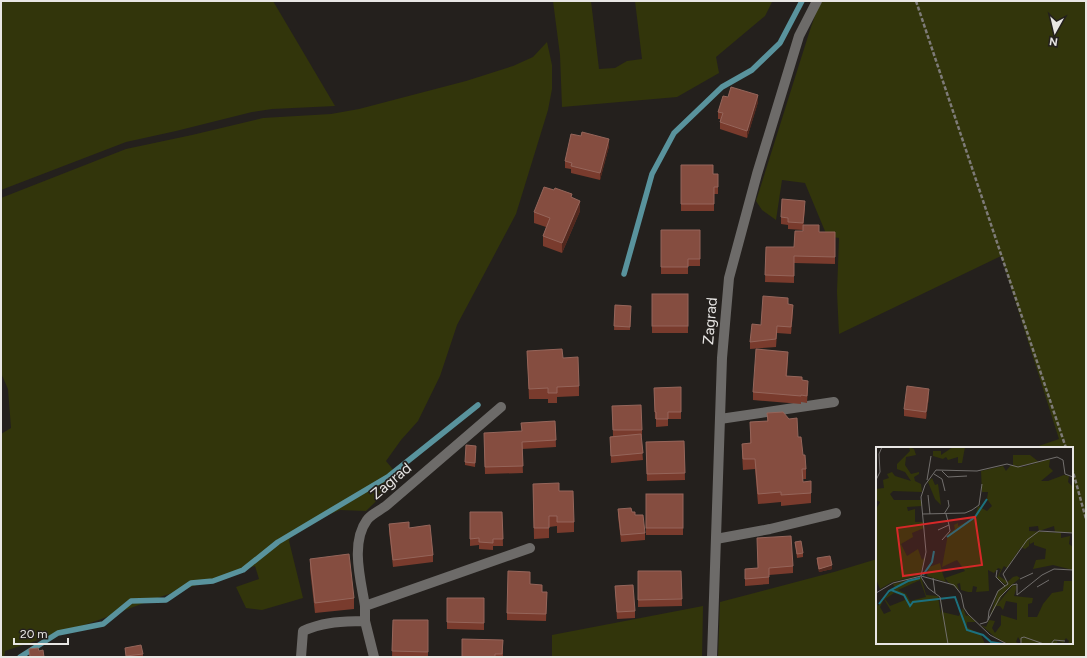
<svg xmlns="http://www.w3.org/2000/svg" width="1087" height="658" font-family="Figtree,sans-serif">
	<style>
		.green { fill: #32350b }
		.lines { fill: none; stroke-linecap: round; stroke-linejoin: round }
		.stream { stroke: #59939d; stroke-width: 5.5 }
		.path { stroke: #7e7b78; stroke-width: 2.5; stroke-dasharray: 4 2; stroke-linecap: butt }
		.minor { stroke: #6d6b69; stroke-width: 10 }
		.wall { fill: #793b2d }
		.shaded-wall { fill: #52281e }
		.building { fill: #854d40; stroke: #95655a }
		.labels { text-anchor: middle; stroke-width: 3.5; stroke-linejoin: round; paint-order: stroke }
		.street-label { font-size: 15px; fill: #e8e6e4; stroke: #24201d }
		.inset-river { fill: none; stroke: #1c707e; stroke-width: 2 }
		.inset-road { fill: none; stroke: #726f6d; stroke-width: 1 }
		.view { fill: #d62828; fill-opacity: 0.15; stroke: #d62828; stroke-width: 2 }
		.inset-edge { fill: none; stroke: #e8e6e4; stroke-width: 2 }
	</style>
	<rect width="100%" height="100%" fill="#24201d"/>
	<g class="green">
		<path d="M1 1H273L335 106 272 109 252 112 176 131 126 142 1 190Z"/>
		<path d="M553 1H591L599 69 615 68 627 61 642 59 635 1 772 2 765 16 716 57 719 73 677 97 562 107 560 55Z"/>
		<path d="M822 1H1086V657H718L720 602 834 572 877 559V643H1072V448H1033L1059 439 1001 256 839 334 837 292 839 238 827 236 805 183 782 180 776 220 762 210 756 201 810 30 818 7Z"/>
		<path d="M547 42 552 65V89L548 110 516 214 457 325 440 376 418 421 401 440 386 461 400 478 366 511 340 510 293 530 289 541 303 598 262 610 246 608 236 587 259 579 255 566 160 597 96 621 5 651 4 657H1V434L11 428 8 389 1 373V198L126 149 192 135 263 118 331 114 359 109 466 81 513 66 533 57Z"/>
		<path d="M703 606 702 657H552V635Z"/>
	</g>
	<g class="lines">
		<g class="stream">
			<path d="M624 274 652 174 674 133 722 87 752 70 780 43 802 1"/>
			<path d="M20 657 58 633 103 624 131 601 166 600 191 583 213 581 243 570 278 542 389 476 478 405"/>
		</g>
		<g class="path">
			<path d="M916 1 1066 448"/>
			<path d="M1072 468 1086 519"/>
		</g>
		<g class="minor">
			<path d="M720 419 834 402"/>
			<path d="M716 539 770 529 836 513"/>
			<path d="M365 606C361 581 350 543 367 520 371 514 381 510 387 505L501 407"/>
			<path d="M301 657 303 631C325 621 342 622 365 621"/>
			<path d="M374 657 365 621V606L530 548"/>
			<path d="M712 657 722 358 729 278 757 174 799 36 817 1"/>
		</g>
	</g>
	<g class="wall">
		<path d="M728 97 758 102 747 138 720 129V119H718V112Z"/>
		<path d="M609 146 600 180 571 173V169L565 168V161Z"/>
		<path d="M681 165 713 174H718V194H714V211H681Z"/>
		<path d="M572 198 580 211 562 253 543 246V236L546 227 534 223V212Z"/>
		<path d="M805 208 803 230 788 229V225L781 224V217Z"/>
		<path d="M661 230H700V266H688V274H661Z"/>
		<path d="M819 232H835V264L794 263V283L765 282 766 247H794Z"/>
		<rect x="652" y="294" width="36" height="39"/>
		<path d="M788 304 793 312 791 334 777 333 776 347 750 349V342L761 325Z"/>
		<path d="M615 305 631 306 630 330H614Z"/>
		<path d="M527 351 563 358 579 386V396L557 397V403H548V399H529Z"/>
		<path d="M788 359 787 376 802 380 808 388 807 403 801 402V404L753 400V392Z"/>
		<path d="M681 387V419H668V426L656 427V419H655L654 388Z"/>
		<path d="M929 396 926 419 904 416V409Z"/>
		<path d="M612 406 642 430V437H641L643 460 611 463 610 437 613 436Z"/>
		<path d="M767 413 798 437 806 469V479H803V482L811 493V503L781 506V502L758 504 755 469 743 470 742 454V444L750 443V422L767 421Z"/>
		<path d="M555 421 556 447 522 449 523 473 485 474 484 440 521 431Z"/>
		<path d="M684 441 685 480 647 481 646 442Z"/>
		<path d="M476 450 475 467 465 465V462Z"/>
		<path d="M533 484 559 491 574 522V532L557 533V526L549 527V538L534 539Z"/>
		<rect x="646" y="494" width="37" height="41"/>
		<path d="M618 509 632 512 635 515 645 533V540L621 542 618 516Z"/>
		<path d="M470 512H502L503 546H493V550L479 549V545L470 546Z"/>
		<path d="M389 524 409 528 433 555V562L393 567 389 531Z"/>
		<path d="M757 538 793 566V573L769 575V584L745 586V569L758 568Z"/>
		<path d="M795 542 803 553V557L797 558Z"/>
		<path d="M817 558 832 569 819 572 817 562Z"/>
		<path d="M310 559 354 598V609L315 613 310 569Z"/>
		<path d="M638 571H681L682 606 638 607Z"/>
		<path d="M530 584 542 592H547L546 621 507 620V613Z"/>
		<path d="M615 586 635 611V618L617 619Z"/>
		<path d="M447 598H484V630L447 629Z"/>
		<path d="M393 620H428V657H392Z"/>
		<path d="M503 640V657H462Z"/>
		<path d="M125 648 143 654V657H126Z"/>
	</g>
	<g class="shaded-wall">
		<path d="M758 95V102L747 138V131Z"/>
		<path d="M609 139V146L600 180V173Z"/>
		<path d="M580 201V211L562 253V243Z"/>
		<path d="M793 305V312L791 334V327Z"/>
		<path d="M929 389V396L926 419V412Z"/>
		<path d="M832 565V569L819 572V569Z"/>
	</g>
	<g class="building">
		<path d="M731 87 758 95 747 131 720 122 723 113 718 112 723 96 728 97Z"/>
		<path d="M582 132 609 139 600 173 571 166 572 163 565 161 571 134 581 136Z"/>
		<path d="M681 165H713V174H718V187H714V204H681Z"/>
		<path d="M544 187 554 190 555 188 572 194 571 197 580 201 562 243 543 236 550 218 534 212Z"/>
		<path d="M782 199 805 201 803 223 788 222V218L781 217Z"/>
		<path d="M803 225H819V232H835V257L794 256V276L765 275 766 247H794L795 231H803Z"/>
		<path d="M661 230H700V259H688V267H661Z"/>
		<rect x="652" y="294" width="36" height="32"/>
		<path d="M763 296 788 298V304L793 305 791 327 777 326 776 339 750 342 752 324 761 325Z"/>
		<path d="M615 305 631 306 630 327 614 326Z"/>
		<path d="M562 349 563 358 578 357 579 386 557 387V393H548V388L529 389 527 351Z"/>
		<path d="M756 349 788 352 786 376 802 377V380L808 381 807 396 801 395V396L753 392Z"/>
		<path d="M907 386 929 389 926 412 904 409Z"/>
		<path d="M681 387V412H668V419H656V412H655L654 388Z"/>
		<path d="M641 405 642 430H613L612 406Z"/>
		<path d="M783 412 789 419 797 418 798 437H801L803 455H805L806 469H802L803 482 811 481V493L781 495V492L758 494 755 459H743L742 444 751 443 750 422 768 421 767 413Z"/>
		<path d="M555 421 556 440 522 442 523 466 485 467 484 433 522 431 521 423Z"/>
		<path d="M641 434 643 453 611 456 610 437Z"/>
		<path d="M684 441 685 473 647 474 646 442Z"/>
		<path d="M466 445 476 446 475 463 465 462Z"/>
		<path d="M559 483V491H573L574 522H557V516H549V528H534L533 484Z"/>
		<rect x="646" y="494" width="37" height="34"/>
		<path d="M631 508 632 512H635V515H643L645 533 621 535 618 509Z"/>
		<path d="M470 512H502L503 539H493V543L479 542V538L470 539Z"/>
		<path d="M409 522V528L430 525 433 555 393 560 389 524Z"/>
		<path d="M791 536 793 566 769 568V577L745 579V569L758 568 757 538Z"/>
		<path d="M801 541 803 553 797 554 795 542Z"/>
		<path d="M349 554 354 598 315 603 310 559Z"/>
		<path d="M830 556 832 565 819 569 817 558Z"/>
		<path d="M508 571 530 572V584L542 585V592H547L546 614 507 613Z"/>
		<path d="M638 571H681L682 599 638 600Z"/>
		<path d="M633 585 635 611 617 612 615 586Z"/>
		<path d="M447 598H484V623L447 622Z"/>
		<path d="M393 620H428V652L392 651Z"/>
		<path d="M462 639 503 640 502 654H495V657H462Z"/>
		<path d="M141 645 143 654 126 656 125 648Z"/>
		<path d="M38 648 39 651 43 650 44 657H30L29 649Z"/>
	</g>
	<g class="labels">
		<g class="street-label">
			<text transform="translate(710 321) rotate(-85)" y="5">Zagrad</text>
			<text transform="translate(391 481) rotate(-40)" y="5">Zagrad</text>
		</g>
	</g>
	<g transform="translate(876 447)">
		<rect width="197" height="197" fill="#24201d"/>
		<path d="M33 0 38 2 40 8 30 10 29 18 35 27 43 25V27L38 30 39 34 45 37 46 45 17 44 14 47 18 53H45L46 59 31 60 32 64 39 62V75H47L48 81 36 86 37 90 25 97 31 109 42 102 46 113 49 110 44 128 16 135 4 142 0 132V62L4 55 0 53V42L8 41 7 33 13 31 11 27 16 25 19 29 35 34 29 25 21 22V17L34 4ZM77 0H89L86 16H82V10L72 13 70 10 67 12 57 9V4H65V8ZM137 8H154L163 15 143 19 137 18ZM174 12 173 20 177 24 165 34H172L188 28 193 29 192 35 197 40V86L179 85 178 79 163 84 162 79 153 80V84L185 86V91L194 89 193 97 197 100V123L177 118 157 122 160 113 169 112 170 102 158 98V95L154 97V92L153 99 149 102 145 100 131 121 128 119 124 126 123 129 132 135 130 138 121 131 125 122 122 121 118 126 112 123 113 144 100 145 101 140 97 139 96 145H92L85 143 84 136 81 137 83 143 72 135 69 131 89 124 81 113 66 120 72 87 79 82 78 78 82 76V79L99 71 102 59 111 64 116 59 111 52 112 45H106L105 24 127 19 130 24 135 18 147 20ZM56 31 59 38 62 37 65 58 59 52 52 35ZM64 116 67 128 70 135 51 129 53 120ZM45 130 50 148 62 149 65 169 67 177 65 168V151L74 150 65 152 66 165 83 169 87 161 90 169 92 168 100 175H91V180L105 188 109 197H0V153L2 159 15 144 25 148 18 143 19 142 23 140 26 137 19 141 17 137ZM44 133 50 150 34 154 30 147 22 143ZM18 146 28 149 29 153 14 159 9 152ZM8 152 15 164 8 167 4 160ZM137 130 141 129 144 131 130 143 114 169 122 144ZM188 134H197V197H192L193 194 190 191 187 195 191 197 181 194 182 197H146L142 190 140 195 144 197H132L119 190 105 178 110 180 113 173 119 174 116 181 119 186 125 178V168L141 173V156L130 154 127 163 124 159H120L137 138 141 139 138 149 157 151 156 156 152 157V170H161L167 157 176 146 187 144Z" fill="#32350b" fill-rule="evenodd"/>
		<path class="inset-river" d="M71 90 99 70 111 52M47 128 56 115 58 104M15 143 28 148 34 159 37 155 79 150 91 183 107 188 115 195 127 197M3 157 13 144 32 134 44 131"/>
		<path class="inset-road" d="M66 24 72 30 91 29M58 27 66 32 69 44M0 33 4 25 3 7 6 0M51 33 55 9M52 48 54 67M47 67 89 66 96 63 103 58 106 37M68 67 73 59 72 53M62 83 73 78 70 67M66 93 74 84 73 78M121 123 120 130 129 139M45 129 50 105 45 50 49 38 60 23 101 24 131 17 142 20 181 10 187 13 189 27 197 30M45 130 52 141 64 150 72 197M57 131 59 146M144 132 157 126M161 140 173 133M0 146 17 136 45 129 78 138 85 147 88 161 92 167 114 188 131 197M112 173 113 164 122 144 132 137 127 127 151 93 163 84 197 86M104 177 111 175 124 150 136 138 141 137V148L166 128 178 122 197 123M145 197V191L148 190 168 197M175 197 178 193 189 194"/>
		<path class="view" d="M99 70 106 118 27 129 21 81Z"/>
		<rect width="197" height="197" class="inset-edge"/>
	</g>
	<rect width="1087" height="658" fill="none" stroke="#e8e6e4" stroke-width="4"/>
	<g transform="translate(1055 32) rotate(188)" stroke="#24201d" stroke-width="3" paint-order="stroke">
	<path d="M0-3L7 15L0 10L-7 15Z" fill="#e8e6e4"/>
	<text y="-6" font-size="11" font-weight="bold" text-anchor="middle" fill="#e8e6e4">N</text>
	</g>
	<path d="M14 638v6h54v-6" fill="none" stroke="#e8e6e4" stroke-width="2"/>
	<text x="20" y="638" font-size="12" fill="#e8e6e4" stroke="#24201d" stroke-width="3" paint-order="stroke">20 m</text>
</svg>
